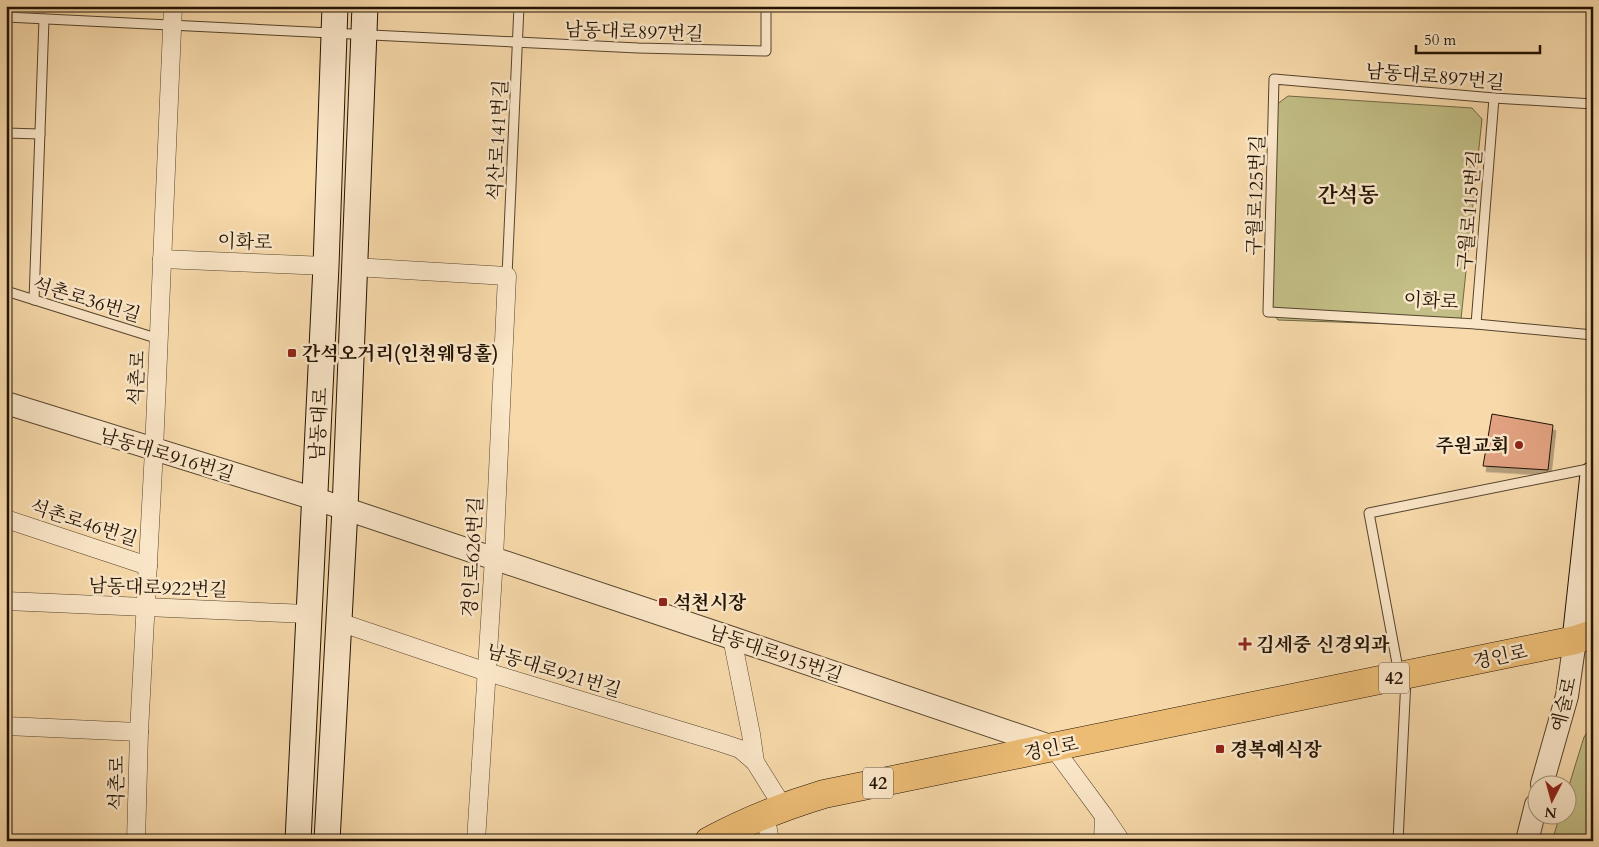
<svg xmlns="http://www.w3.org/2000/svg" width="1599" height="847" font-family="Cardo,'Noto Serif KR',serif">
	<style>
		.green { fill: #c2be85; stroke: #726844 }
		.building { fill: #e2a281; stroke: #211303; filter: url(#shadow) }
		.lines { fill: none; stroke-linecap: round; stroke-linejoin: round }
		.service-casing { stroke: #56442d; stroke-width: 11 }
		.minor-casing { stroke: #56442d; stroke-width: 19 }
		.tertiary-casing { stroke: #56442d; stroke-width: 24 }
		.secondary-casing { stroke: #211303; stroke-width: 27 }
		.primary-casing { stroke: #211303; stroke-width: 29 }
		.service { stroke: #fae6c8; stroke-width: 9 }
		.minor { stroke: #fae6c8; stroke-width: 18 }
		.tertiary { stroke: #fae6c8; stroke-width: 22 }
		.secondary { stroke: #fae6c8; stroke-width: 25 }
		.primary { stroke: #ecbc75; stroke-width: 28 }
		.poi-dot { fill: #8f2418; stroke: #fae6c8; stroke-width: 2 }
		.labels { text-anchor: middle; stroke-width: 5; stroke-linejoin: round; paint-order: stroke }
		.shield { fill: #fae6c8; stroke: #62523e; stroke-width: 1 }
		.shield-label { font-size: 18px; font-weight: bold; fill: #211303 }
		.street-label { font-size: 19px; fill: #211303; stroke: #fae6c8 }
		.poi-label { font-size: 19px; font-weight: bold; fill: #211303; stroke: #fae6c8; text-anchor: start }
		.quarter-label { font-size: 21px; font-weight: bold; fill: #211303; stroke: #fae6c8 }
	</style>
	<defs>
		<filter id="shadow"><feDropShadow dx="3" dy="5.5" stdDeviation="0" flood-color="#0004"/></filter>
	</defs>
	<rect width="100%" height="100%" fill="#f7d9aa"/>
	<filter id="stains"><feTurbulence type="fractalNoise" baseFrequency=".004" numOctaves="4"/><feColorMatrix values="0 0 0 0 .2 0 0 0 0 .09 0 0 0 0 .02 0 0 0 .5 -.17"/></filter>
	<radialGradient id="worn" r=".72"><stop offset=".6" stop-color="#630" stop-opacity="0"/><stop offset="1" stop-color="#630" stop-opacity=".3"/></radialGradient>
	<g class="green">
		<path d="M1288 96 1472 108 1482 119 1461 319 1451 326 1278 320 1269 309 1276 105Z"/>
		<path d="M1593 725V841H1552L1560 815 1566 814 1567 792 1584 737Z"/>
	</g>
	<path class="building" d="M1492 414 1553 425 1548 470 1483 466Z"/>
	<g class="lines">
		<g class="service-casing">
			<g id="service">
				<path d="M6 17 638 48 766 51V6"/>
				<path d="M1593 104 1494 98 1274 79 1268 312 1476 324 1593 335"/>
				<path d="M6 133 40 134"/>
				<path d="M507 276 519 6"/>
				<path d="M6 291 159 339"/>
				<path d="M34 300 44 19"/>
				<path d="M1476 324 1494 98"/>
				<path d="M1399 674 1369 513 1593 468"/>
				<path d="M1398 841 1406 679"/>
			</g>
		</g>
		<g class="minor-casing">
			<g id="minor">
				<path d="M162 259 326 266"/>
				<path d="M354 267 507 276 494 558 476 841"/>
				<path d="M6 519 148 566"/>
				<path d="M6 601 308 614"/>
				<path d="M339 622 487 672 722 743 740 749 755 762"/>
				<path d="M732 638 751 734 755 762 783 807"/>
				<path d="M6 726 139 732"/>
				<path d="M1053 747 1104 816 1103 841"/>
				<path d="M765 814 770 841"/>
				<path d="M1104 816 1121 841"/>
				<path d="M136 841 139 732 154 450 173 6"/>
			</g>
		</g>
		<g class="tertiary-casing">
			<g id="tertiary">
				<path d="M6 403 328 503 732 638 1053 747"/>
				<path d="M1542 784 1567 696 1575 640"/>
				<path d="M1527 841 1536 805"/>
			</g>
		</g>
		<g class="secondary-casing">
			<g id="secondary">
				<path d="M1575 640 1593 474"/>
				<path d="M298 841 326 266 335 6"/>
				<path d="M327 841 345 509 365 6"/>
			</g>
		</g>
		<g class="primary-casing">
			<path id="primary" d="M709 841C746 821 784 806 824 794L1575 640 1593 634"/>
		</g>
		<use href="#service" class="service"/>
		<use href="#minor" class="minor"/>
		<use href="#tertiary" class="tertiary"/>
		<use href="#secondary" class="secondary"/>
		<use href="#primary" class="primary"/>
	</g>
	<g class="poi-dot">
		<rect x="287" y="348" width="10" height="10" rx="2.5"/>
		<circle cx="1519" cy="445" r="5"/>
		<rect x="658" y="597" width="10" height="10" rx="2.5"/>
		<path d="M1242.5 636.5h5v5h5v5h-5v5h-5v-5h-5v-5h5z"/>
		<rect x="1215" y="744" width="10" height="10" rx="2.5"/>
	</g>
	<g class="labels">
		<g class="shield">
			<rect x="1379" y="662.5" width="30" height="31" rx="4"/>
			<rect x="863" y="767.5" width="30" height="31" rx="4"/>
		</g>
		<g class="shield-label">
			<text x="1394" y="684">42</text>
			<text x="878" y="789">42</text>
		</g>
		<g class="street-label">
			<text transform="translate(634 31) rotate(2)" y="7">남동대로897번길</text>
			<text transform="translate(1435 76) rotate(5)" y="7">남동대로897번길</text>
			<text transform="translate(497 140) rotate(-87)" y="7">석산로141번길</text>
			<text transform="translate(1255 195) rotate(-88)" y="7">구월로125번길</text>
			<text transform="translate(1469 210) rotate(-85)" y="7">구월로115번길</text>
			<text transform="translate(245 241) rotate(2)" y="7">이화로</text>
			<text transform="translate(87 299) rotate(17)" y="7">석촌로36번길</text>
			<text transform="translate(1431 300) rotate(3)" y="7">이화로</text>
			<text transform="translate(136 378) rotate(-87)" y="7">석촌로</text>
			<text transform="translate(318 424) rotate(-87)" y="7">남동대로</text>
			<text transform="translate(167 454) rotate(17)" y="7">남동대로916번길</text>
			<text transform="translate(84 522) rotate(18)" y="7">석촌로46번길</text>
			<text transform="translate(472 557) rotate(-87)" y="7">경인로626번길</text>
			<text transform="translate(158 587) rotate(2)" y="7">남동대로922번길</text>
			<text transform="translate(776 653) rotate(19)" y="7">남동대로915번길</text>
			<text transform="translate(1500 656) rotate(-12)" y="7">경인로</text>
			<text transform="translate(554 670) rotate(17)" y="7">남동대로921번길</text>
			<text transform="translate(1563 704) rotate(-77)" y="7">예술로</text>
			<text transform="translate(1051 748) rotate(-11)" y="7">경인로</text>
			<text transform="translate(116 783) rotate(-89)" y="7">석촌로</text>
		</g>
		<g class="poi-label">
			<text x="302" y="360">간석오거리(인천웨딩홀)</text>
			<text x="1509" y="452" text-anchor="end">주원교회</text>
			<text x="673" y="609">석천시장</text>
			<text x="1256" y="651">김세중 신경외과</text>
			<text x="1230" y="756">경복예식장</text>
		</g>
		<g class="quarter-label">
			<text x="1348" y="202">간석동</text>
		</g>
	</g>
	<rect width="1599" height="847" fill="none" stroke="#f7d9aa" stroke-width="25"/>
	<rect x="8" y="8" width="1584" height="832" fill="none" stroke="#211303" stroke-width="2.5"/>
	<rect x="12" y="12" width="1574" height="822" fill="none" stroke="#211303"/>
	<g transform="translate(1552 800) rotate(186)"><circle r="24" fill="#fae6c8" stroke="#a39279"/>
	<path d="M0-4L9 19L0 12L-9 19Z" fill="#8f2418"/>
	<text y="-8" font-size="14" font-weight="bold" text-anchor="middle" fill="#211303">N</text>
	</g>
	<path d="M1416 45v8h124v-8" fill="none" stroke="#211303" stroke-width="2.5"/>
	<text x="1424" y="45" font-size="15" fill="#211303" stroke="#fae6c8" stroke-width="4" paint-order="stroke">50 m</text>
	<rect width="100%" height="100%" filter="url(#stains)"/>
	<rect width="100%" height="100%" fill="url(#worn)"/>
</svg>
